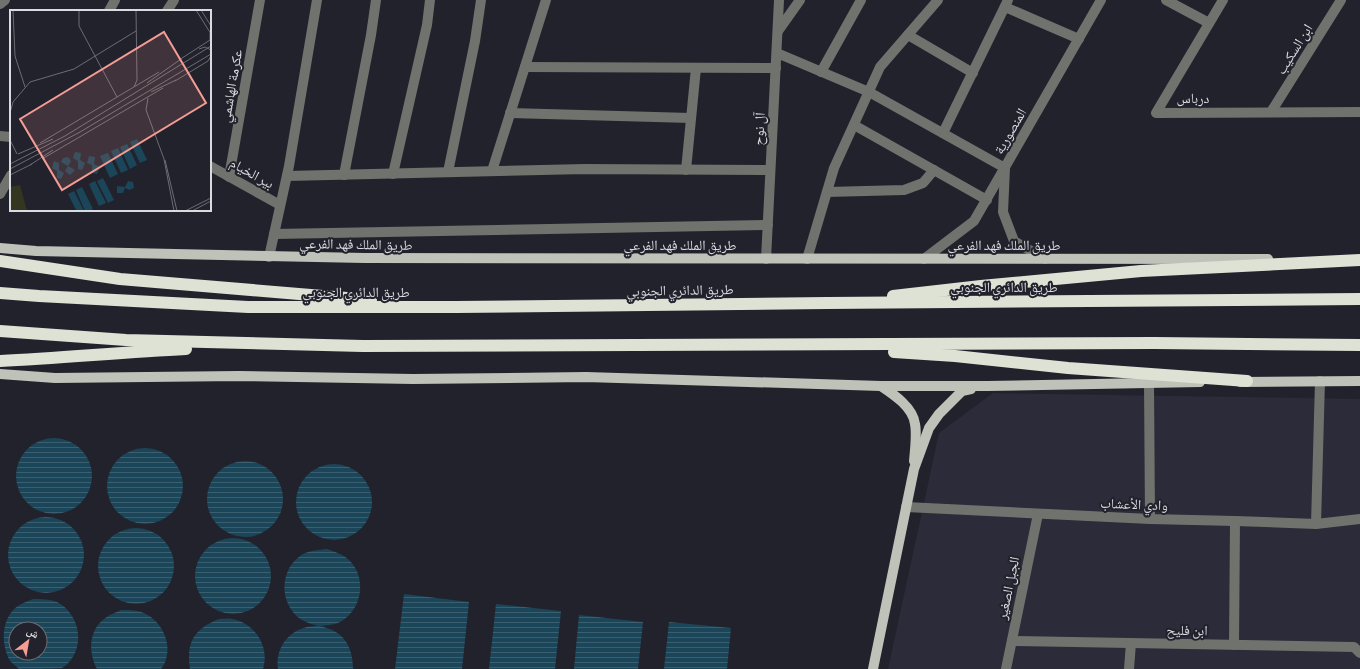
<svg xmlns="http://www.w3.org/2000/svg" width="1360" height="669" font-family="'Sofia Sans Condensed','Noto Naskh Arabic',sans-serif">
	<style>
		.built { fill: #2b2b39 }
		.water { fill: url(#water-rules); fill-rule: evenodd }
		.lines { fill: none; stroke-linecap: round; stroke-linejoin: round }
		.minor { stroke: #70726d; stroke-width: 10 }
		.major { stroke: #bec2b8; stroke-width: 10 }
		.highway { stroke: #dde2d5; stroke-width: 12 }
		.labels { text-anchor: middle; stroke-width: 4; stroke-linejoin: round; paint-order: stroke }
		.street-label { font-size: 14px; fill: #dadae1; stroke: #22222c }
		.inset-road { fill: none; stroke: #6c6c74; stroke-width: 1 }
		.view { fill: #f59c95; fill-opacity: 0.15; stroke: #f59c95; stroke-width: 2 }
		.inset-edge { fill: none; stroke: #dadae1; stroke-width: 2 }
	</style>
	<defs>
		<pattern id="water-rules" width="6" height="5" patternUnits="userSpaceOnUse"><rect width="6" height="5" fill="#1b4558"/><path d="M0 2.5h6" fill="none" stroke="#3c5f70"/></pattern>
	</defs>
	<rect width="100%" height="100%" fill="#22222c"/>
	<path class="built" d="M993 393 1360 399V669H888L939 433Z"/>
	<g class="water">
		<circle cx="54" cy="476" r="38"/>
		<circle cx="145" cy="486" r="38"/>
		<circle cx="245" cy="499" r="38"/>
		<circle cx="334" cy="502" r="38"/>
		<circle cx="46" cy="555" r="38"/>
		<circle cx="136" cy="566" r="38"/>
		<circle cx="233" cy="576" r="38"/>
		<path d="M327 549C335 552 343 554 349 560 368 578 362 612 338 623 332 625 326 625 320 626 324 627 328 628 332 630 348 637 353 653 353 669H278C275 649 288 631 307 627 311 626 315 626 319 626 314 625 307 623 302 620 278 605 279 568 303 554 311 550 319 550 327 549Z"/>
		<path d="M404 594 469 602 462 669H395Z"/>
		<path d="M33 599C41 599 49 599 57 602 78 613 85 641 71 660 68 663 66 666 62 668 56 669 28 669 19 669 16 666 13 664 10 661 0 643 1 615 21 604 25 602 29 601 33 599ZM16 629H40V653H16Z"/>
		<path d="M496 604 561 611 555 669H489Z"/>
		<path d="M121 610C130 610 139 610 146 614 165 624 175 651 161 669H97C87 650 89 626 110 615 113 613 118 612 121 610Z"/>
		<path d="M579 615 643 622 638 669H574Z"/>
		<path d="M219 619C223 619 228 618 232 619 255 623 270 647 263 669H190C186 642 194 629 219 619Z"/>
		<path d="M669 622 731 628 727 669H664Z"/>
	</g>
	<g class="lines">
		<g class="minor">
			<path d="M1166 0 1209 23"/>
			<path d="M1223 0 1156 113 1360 112"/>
			<path d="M0 4 5 0"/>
			<path d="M1005 7 1079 39"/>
			<path d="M109 11 115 0"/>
			<path d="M167 11 174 0"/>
			<path d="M778 31 800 0"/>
			<path d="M908 35 973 73"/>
			<path d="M777 53 869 92 1005 168 1003 212 1014 241 1045 259"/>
			<path d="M525 67 776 68"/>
			<path d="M821 72 861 0"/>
			<path d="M1271 112 1341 0"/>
			<path d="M510 113 691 118"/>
			<path d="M854 125 987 200"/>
			<path d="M943 133 1008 0"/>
			<path d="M0 136 11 137"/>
			<path d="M210 166 280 205"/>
			<path d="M686 170 696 68"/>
			<path d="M492 171 546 0"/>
			<path d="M448 172 475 41 481 0"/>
			<path d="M393 174 427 25 430 0"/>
			<path d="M344 175 371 35 376 0"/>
			<path d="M287 176 585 169 770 170"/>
			<path d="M229 177 260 0"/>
			<path d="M827 192 904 190 923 183 934 170"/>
			<path d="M0 194 11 175"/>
			<path d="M274 234 768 225"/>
			<path d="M269 257 289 166 317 0"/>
			<path d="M766 259 779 0"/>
			<path d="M807 259 834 168 880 67 938 0"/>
			<path d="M924 259 974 221 1101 0"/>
			<path d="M1149 383 1150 519"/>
			<path d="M906 507 1150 519 1235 521 1316 524 1360 519"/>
			<path d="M1316 524 1320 381"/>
			<path d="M1012 641 1354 647 1360 653"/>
			<path d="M1234 645 1235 521"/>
			<path d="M1006 669 1038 514"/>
			<path d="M1129 669 1131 643"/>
		</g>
		<g class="major">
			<path d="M0 248 36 251 365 258 1268 259"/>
			<path d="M0 374 55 378 239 376 413 379 586 377 881 386H987L1200 382"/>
			<path d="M1240 382 1360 381"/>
			<path d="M881 386C893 394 913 407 915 424 917 434 915 450 914 461"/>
			<path d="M873 669 914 469 929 428 939 414 962 391 971 389"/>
		</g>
		<g class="highway">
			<path d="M0 261 120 279 371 300"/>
			<path d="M0 293 39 296 248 307H456L827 303 1360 299"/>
			<path d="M893 296 981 286 1141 271 1360 260"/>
			<path d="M0 331 126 340 363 346 1154 343 1360 345"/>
			<path d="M894 352 955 356 1068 368 1247 381"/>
			<path d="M0 361C62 358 124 352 186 349"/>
		</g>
	</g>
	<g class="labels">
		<g class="street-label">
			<text transform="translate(1294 49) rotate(-58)" y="5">ابن السكيب</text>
			<text transform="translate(231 86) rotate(-80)" y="5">عكرمة الهاشمي</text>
			<text x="1193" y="103">درباس</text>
			<text transform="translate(759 129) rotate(-87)" y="5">آل نوح</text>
			<text transform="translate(1010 131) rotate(-60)" y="5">المنصورية</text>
			<text transform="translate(252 173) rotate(29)" y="5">بير الخيام</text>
			<text transform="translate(356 244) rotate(1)" y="5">طريق الملك فهد الفرعي</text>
			<text x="680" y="250">طريق الملك فهد الفرعي</text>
			<text x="1004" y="250">طريق الملك فهد الفرعي</text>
			<text x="1004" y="292">طريق الدائري الجنوبي</text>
			<text transform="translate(680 290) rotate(-1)" y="5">طريق الدائري الجنوبي</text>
			<text x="356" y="297">طريق الدائري الجنوبي</text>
			<text transform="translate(1134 504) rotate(2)" y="5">وادي الأعشاب</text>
			<text transform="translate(1008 588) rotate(-78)" y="5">الجبل الصغير</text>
			<text transform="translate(1187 630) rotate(1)" y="5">ابن فليح</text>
		</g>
	</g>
	<g transform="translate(10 10)">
		<rect width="201" height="201" fill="#22222c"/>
		<path d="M10 175 17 201H0V177Z" fill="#353620"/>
		<path d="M127 129 137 150 130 153 120 132ZM117 134 127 155 120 159 110 137ZM108 138 118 160 111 163 101 141ZM65 142 71 143 70 150 75 153 72 160 68 159V151L63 148ZM98 143 108 164 100 168 90 146ZM79 146 85 147 84 154 90 157 87 164 82 163V155L77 153ZM58 147 61 151 58 156 65 160 60 165 55 161 58 156 51 152 53 148ZM44 151 49 153V160L54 163 51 169 47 168V161L42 158ZM93 168 104 190 98 193 87 171ZM85 171 96 193 89 196 79 174ZM118 171 123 172 124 178 119 180 115 178 113 183H107V176L115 177ZM72 177 83 199 80 201H75L66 180ZM64 181 74 201 66 200 58 184Z" fill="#1b4558"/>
		<path class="inset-road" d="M3 0 5 46 15 77M69 0V16L107 87M186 0 201 24M191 0 201 16M189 39 195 37 201 40M169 50 200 30V23M165 71 198 51 201 46M137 73 171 49M124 77 127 70 126 0M141 82 166 70M138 88 136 100 154 149 164 201M0 103 3 92 20 72 64 59 126 21M0 130 7 144M30 133 149 62M8 144 43 129M32 149 153 78M155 150 167 201M0 154 55 126 201 36M20 155 43 140M0 159 70 122 201 44M0 165 22 154M175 201 201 188M182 201 201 191"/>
		<path class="view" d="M154 22 196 93 52 180 10 109Z"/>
		<rect width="201" height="201" class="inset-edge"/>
	</g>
	<g transform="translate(28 641) rotate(31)"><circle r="19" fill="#22222c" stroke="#6c6c74"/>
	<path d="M0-3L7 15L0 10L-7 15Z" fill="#f59c95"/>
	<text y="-6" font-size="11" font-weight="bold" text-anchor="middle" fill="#dadae1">ش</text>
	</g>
</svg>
